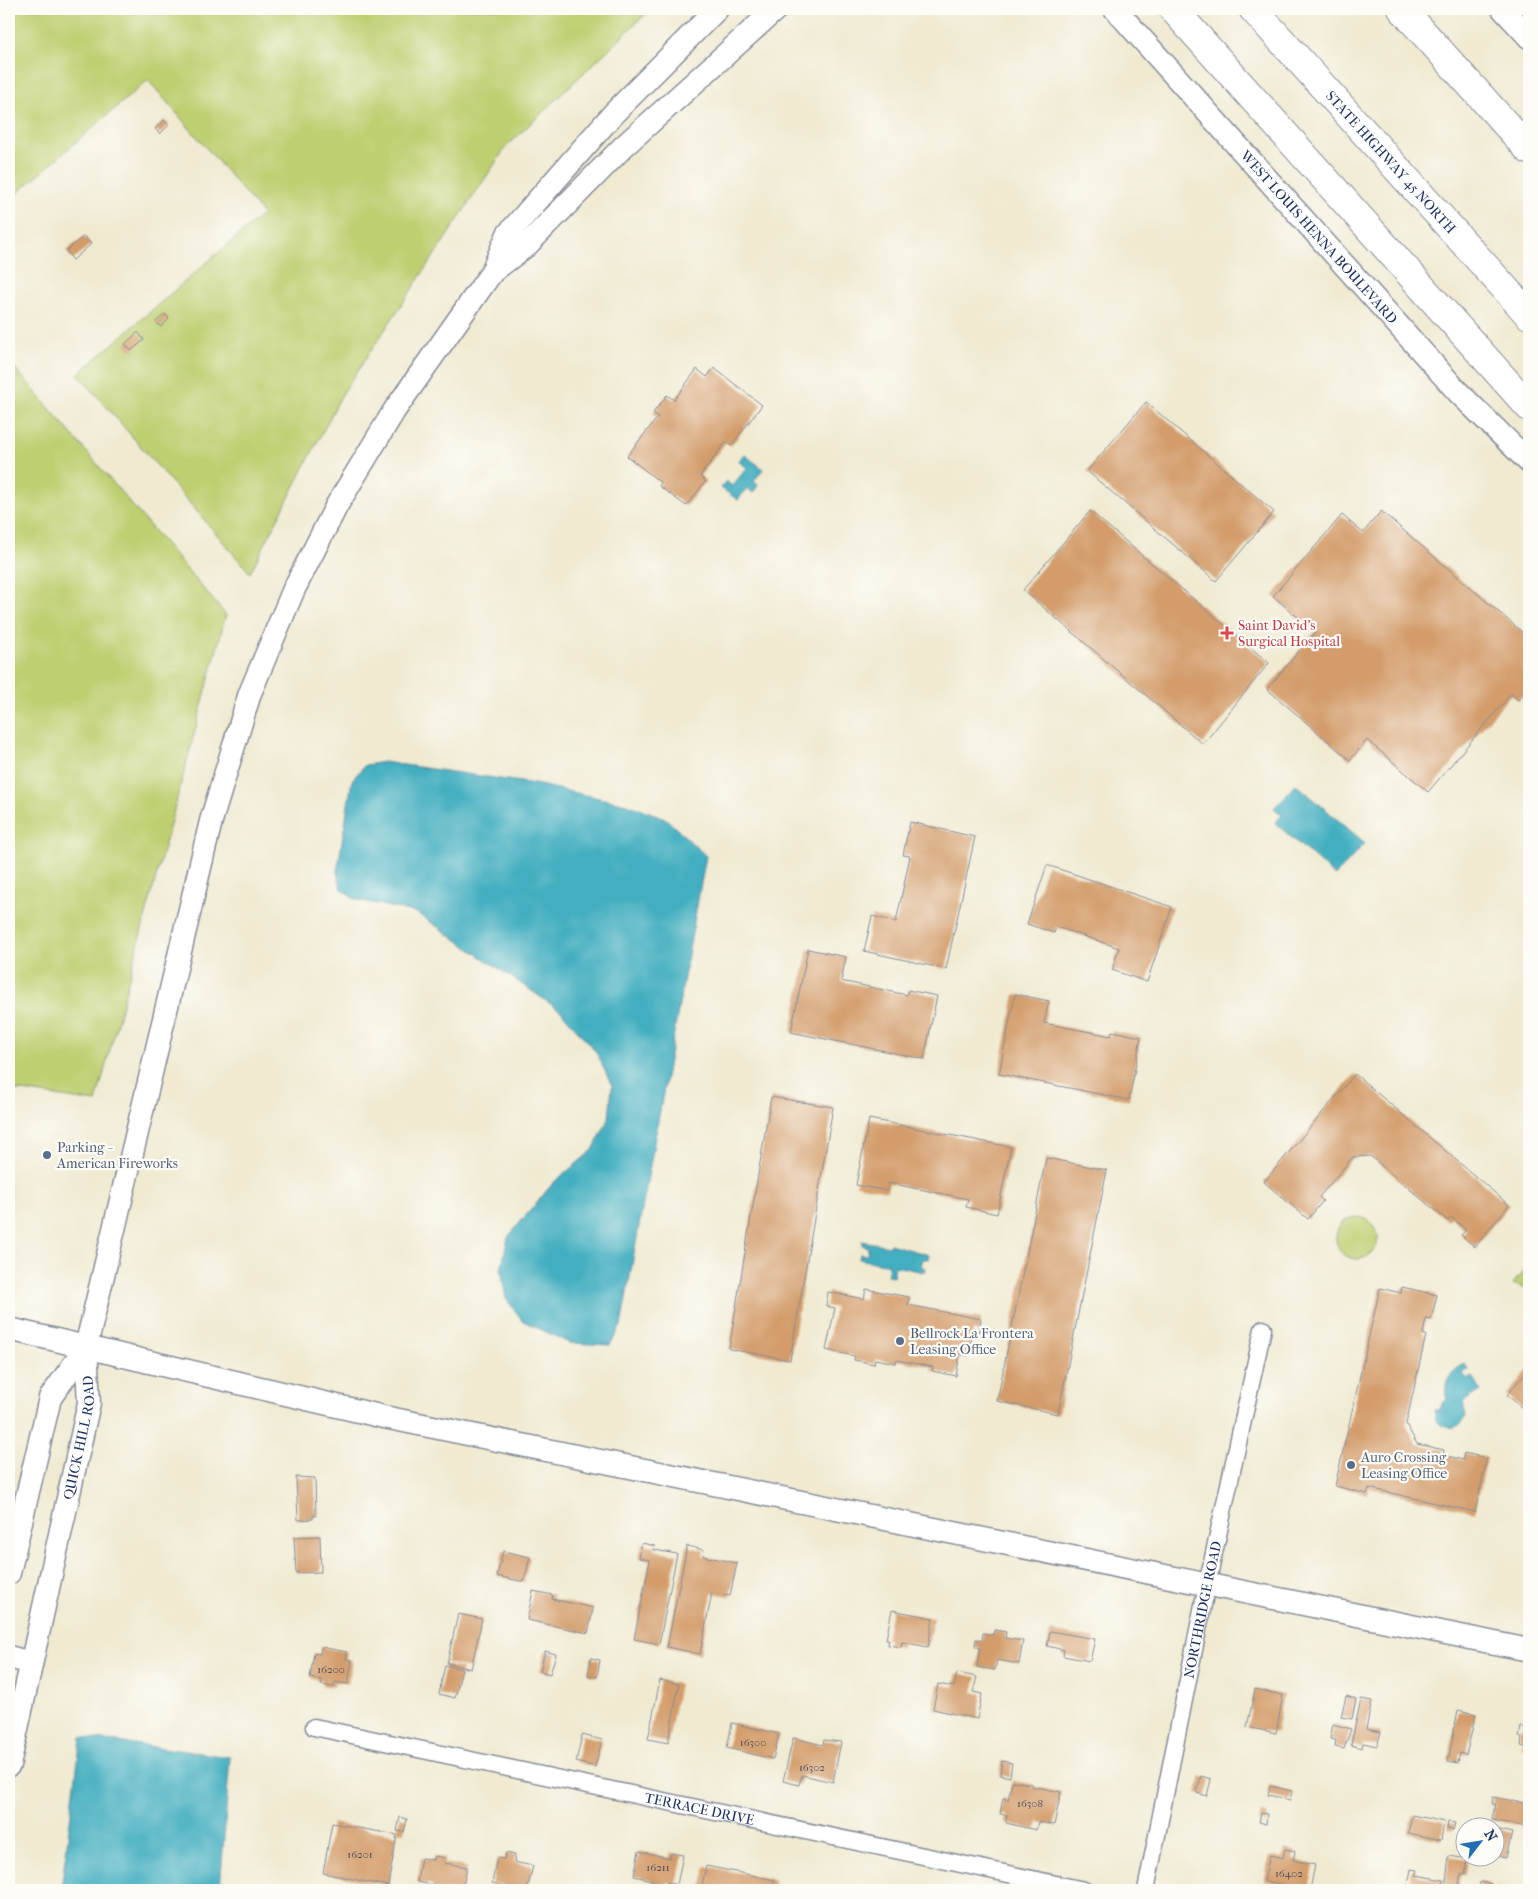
<svg xmlns="http://www.w3.org/2000/svg" width="1538" height="1899" font-family="'IM FELL French Canon',serif">
	<style>
		.green { fill: #becf71; stroke: #6c7f68 }
		.water { fill: #42aec0; stroke: #2e6e8f }
		.building { fill: #d39c6a }
		.lines { fill: none; stroke-linecap: round; stroke-linejoin: round }
		.street-casing { stroke: #868c98; stroke-width: 19 }
		.secondary-casing { stroke: #868c98; stroke-width: 25 }
		.highway-casing { stroke: #868c98; stroke-width: 30 }
		.street { stroke: #fff; stroke-width: 16 }
		.secondary { stroke: #fff; stroke-width: 22 }
		.highway { stroke: #fff; stroke-width: 28 }
		.health-dot { fill: #e0444e; stroke: #fdfcf7; stroke-width: 2 }
		.service-dot { fill: #5c6f8a; stroke: #fdfcf7; stroke-width: 2 }
		.labels { text-anchor: middle; stroke-width: 4.5; stroke-linejoin: round; paint-order: stroke }
		.number-label { font-size: 11px; fill: #494a61 }
		.street-label { font-size: 14px; fill: #1b2f5e; stroke: #fdfcf7 }
		.health-label { font-size: 14px; fill: #be3a42; stroke: #fdfcf7; text-anchor: start }
		.service-label { font-size: 14px; fill: #4e5e75; stroke: #fdfcf7; text-anchor: start }
	</style>
	<rect width="100%" height="100%" fill="#fdfcf7"/>
	<filter id="ink" filterUnits="userSpaceOnUse"><feTurbulence type="fractalNoise" baseFrequency=".02" numOctaves="2"/><feDisplacementMap in="SourceGraphic" scale="10" xChannelSelector="R" yChannelSelector="G"/><feConvolveMatrix kernelMatrix="1 2 1 2 8 2 1 2 1" color-interpolation-filters="sRGB"/></filter>
	<filter id="wash" filterUnits="userSpaceOnUse"><feTurbulence type="fractalNoise" baseFrequency=".0096" numOctaves="4" result="noise"/><feDisplacementMap in="SourceGraphic" scale="20" xChannelSelector="R" yChannelSelector="G"/><feGaussianBlur stdDeviation="1.12" result="paint"/><feColorMatrix in="noise" values="0 0 0 0 0 0 0 0 0 0 0 0 0 0 0 0 0 1.4 0 .05"/><feComposite in="paint" operator="in"/></filter>
	<g filter="url(#wash)">
		<rect width="100%" height="100%" fill="#f0ead1"/>
		<g class="green">
			<path d="M9 9H651L506 147 341 396 250 573 78 374 263 214 148 80 9 200Z"/>
			<path d="M9 361 226 615 96 1102 9 1089Z"/>
			<circle cx="1357" cy="1238" r="21"/>
			<path d="M1529 1264V1290L1513 1284Z"/>
		</g>
		<g class="water">
			<path d="M744 454 763 469 754 481 758 485 753 493 747 488 738 500 721 488 726 481 732 486 747 468 739 461Z"/>
			<path d="M384 762 535 784 627 804 665 818 706 856 621 1326 610 1345 569 1343 523 1321 506 1299 501 1269 508 1237 554 1182 593 1150 609 1118 612 1086 596 1052 561 1011 417 913 354 899 341 888 337 872 352 780 365 765Z"/>
			<path d="M1296 784 1365 843 1335 876 1275 823 1282 815 1274 808Z"/>
			<path d="M862 1241 889 1246 890 1244 929 1255 928 1259H922L920 1266 925 1268 924 1272 895 1266 893 1276 887 1275 889 1265 859 1259 860 1254 867 1255 868 1247 862 1245Z"/>
			<path d="M1465 1364 1468 1370 1463 1373 1467 1380 1473 1377 1481 1391 1463 1402 1466 1416C1460 1430 1446 1431 1436 1420L1434 1410H1440L1442 1403 1447 1400C1442 1384 1450 1371 1465 1364Z"/>
			<path d="M81 1737 230 1757 220 1890H61Z"/>
		</g>
		<g id="blocks">
			<g class="building">
				<path d="M164 120 169 125 160 134 155 129Z"/>
				<path d="M84 236 91 244 73 260 66 251Z"/>
				<path d="M165 314 169 319 161 327 156 322Z"/>
				<path d="M138 332 144 340 131 351 125 344Z"/>
				<path d="M714 368 762 405 731 446 726 442 700 476 706 481 686 506 659 486 661 483 627 456 658 417 653 413 667 395 674 400 697 369 707 377Z"/>
				<path d="M1146 402 1274 512 1216 581 1087 471Z"/>
				<path d="M1090 511 1269 663 1203 744 1023 590Z"/>
				<path d="M1381 511 1529 638V687L1518 700 1511 694 1428 792 1367 740 1350 760 1267 689 1315 632 1273 596 1342 515 1363 533Z"/>
				<path d="M910 822 975 837 946 969 864 951 872 916 896 922 910 856 903 855Z"/>
				<path d="M1047 865 1172 907 1147 982 1112 970 1119 948 1056 927 1054 933 1027 924Z"/>
				<path d="M808 949 846 957 841 981 907 995 908 990 937 996 924 1059 791 1032Z"/>
				<path d="M1015 994 1049 1001 1044 1023 1111 1036 1112 1031 1141 1037 1129 1100 999 1074Z"/>
				<path d="M1355 1074 1509 1205 1475 1247 1461 1235 1466 1230 1451 1217 1448 1221 1370 1156 1353 1157 1319 1197 1323 1201 1308 1219 1264 1182Z"/>
				<path d="M771 1097 833 1107 790 1360 729 1349Z"/>
				<path d="M869 1119 1011 1147 997 1214 966 1207 968 1199 889 1183 887 1191 856 1185Z"/>
				<path d="M1046 1158 1107 1170 1058 1414 997 1401Z"/>
				<path d="M1402 1287 1437 1295 1431 1320 1426 1319 1423 1334 1426 1335 1406 1424 1417 1444 1444 1450 1443 1455 1463 1460 1464 1453 1487 1458 1475 1512 1369 1488 1367 1494 1335 1486 1380 1288 1401 1293Z"/>
				<path d="M866 1289 909 1297 908 1305 981 1319 979 1332 973 1330 968 1356 960 1354 956 1376 932 1371 933 1367 896 1360V1363L875 1359 874 1364 854 1360 855 1356 826 1350 835 1308 826 1306 828 1292 864 1299Z"/>
				<path d="M1529 1368V1414L1507 1395Z"/>
				<path d="M296 1477 315 1478 316 1516H313V1519L298 1520Z"/>
				<path d="M320 1536 321 1572 296 1573 294 1537Z"/>
				<path d="M642 1543 655 1546 654 1550 677 1554 659 1644 634 1639 650 1560 639 1558Z"/>
				<path d="M687 1546 704 1550 703 1556 737 1563 730 1596 712 1593 700 1654 667 1647Z"/>
				<path d="M503 1551 530 1557 524 1582 497 1576Z"/>
				<path d="M533 1591 553 1595 552 1599 593 1608 588 1633 527 1620Z"/>
				<path d="M892 1610 933 1618 928 1647 902 1642 901 1647 888 1645 889 1639H886Z"/>
				<path d="M458 1614 482 1619 471 1669 447 1663Z"/>
				<path d="M994 1630 1006 1632 1005 1638 1023 1641 1019 1664 997 1660 995 1670 977 1667 980 1648 975 1646 976 1639 982 1641 983 1633 993 1635Z"/>
				<path d="M1050 1631 1095 1639 1090 1661 1063 1656 1064 1650 1047 1646Z"/>
				<path d="M321 1647 347 1652 346 1659 352 1660 348 1684 335 1682 334 1687 321 1685 322 1680 310 1678 314 1653 320 1654Z"/>
				<path d="M545 1651 556 1654 550 1674 540 1671Z"/>
				<path d="M591 1658 600 1660 597 1677 588 1675Z"/>
				<path d="M445 1665 462 1669 455 1698 439 1694Z"/>
				<path d="M957 1673 977 1677 973 1692 982 1694 977 1719 933 1709 938 1684 954 1687Z"/>
				<path d="M660 1680 679 1684 668 1743 648 1739Z"/>
				<path d="M1255 1689 1283 1695 1276 1733 1247 1727Z"/>
				<path d="M1346 1696 1356 1699 1352 1719 1341 1717Z"/>
				<path d="M1361 1699 1372 1701 1366 1729 1381 1732 1377 1746 1363 1743 1362 1748 1351 1745Z"/>
				<path d="M1458 1710 1476 1714 1466 1755 1460 1753 1458 1763 1448 1761Z"/>
				<path d="M732 1723 779 1734 773 1759 727 1748Z"/>
				<path d="M1333 1724 1351 1729 1344 1749 1335 1747 1336 1740 1330 1739Z"/>
				<path d="M1521 1727 1529 1728V1748L1521 1746 1522 1738 1519 1737Z"/>
				<path d="M582 1735 602 1740 595 1767 576 1762Z"/>
				<path d="M793 1738 823 1745 824 1740 841 1742 833 1782 802 1775 799 1785 783 1781Z"/>
				<path d="M1002 1761 1012 1763 1010 1777 1000 1775Z"/>
				<path d="M1201 1776 1211 1779 1207 1796 1197 1793Z"/>
				<path d="M1012 1781 1032 1784 1031 1786 1061 1792 1054 1825 1038 1822 1036 1830 1006 1823 1007 1815 1000 1814 1003 1798 1008 1800Z"/>
				<path d="M1270 1786 1292 1791 1290 1800 1268 1795Z"/>
				<path d="M1493 1797 1529 1804 1527 1827 1492 1820 1495 1804H1492Z"/>
				<path d="M1261 1813 1267 1814 1266 1824 1259 1822Z"/>
				<path d="M1412 1815 1444 1822 1441 1840 1408 1833Z"/>
				<path d="M400 1817 407 1819 404 1832 397 1831Z"/>
				<path d="M1448 1822 1455 1823 1453 1830 1447 1829Z"/>
				<path d="M332 1823 397 1835 388 1886 323 1873Z"/>
				<path d="M1496 1829 1512 1833 1506 1858 1496 1856Z"/>
				<path d="M1285 1849 1295 1851 1293 1860 1315 1865 1310 1890 1264 1881 1270 1855 1283 1858Z"/>
				<path d="M639 1851 670 1858 671 1853 683 1855 677 1885 667 1882 665 1889 651 1887 652 1880 634 1876Z"/>
				<path d="M506 1853 515 1855 514 1862 533 1866 527 1890H513V1888L492 1883 497 1858 504 1859Z"/>
				<path d="M434 1856 445 1858 444 1863 467 1867 462 1890H432L433 1885 417 1882 421 1858 433 1860Z"/>
				<path d="M1449 1856 1467 1859 1465 1874H1461L1458 1890H1445Z"/>
				<path d="M706 1866 775 1880 772 1890H701Z"/>
				<path d="M1411 1869 1417 1870 1416 1875 1444 1880 1442 1890 1416 1887V1890H1407Z"/>
				<path d="M1480 1882 1491 1884 1490 1890H1479Z"/>
				<path d="M1497 1886 1513 1889V1890H1497Z"/>
			</g>
		</g>
	</g>
	<g filter="url(#ink)">
		<use href="#blocks" fill-opacity="0" stroke="#868c98" stroke-width="1"/>
		<g class="lines">
			<g class="street-casing">
				<g id="street">
					<path id="s1" d="M314 1727 1084 1890"/>
					<path id="s2" d="M1146 1890 1207 1585 1263 1329"/>
				</g>
			</g>
			<g class="secondary-casing">
				<g id="secondary">
					<path id="s3" d="M1115 9 1458 392 1529 462"/>
					<path d="M1503 9 1529 37"/>
					<path d="M493 271 527 245 624 146 776 9"/>
					<path d="M9 1329 384 1417 1529 1650"/>
					<path d="M9 1573 50 1398 86 1347"/>
					<path d="M9 1657 31 1663"/>
					<path id="s4" d="M9 1765 89 1403 86 1347 211 821 250 693 294 589 337 505 394 411 492 272 508 234 614 113 717 9"/>
				</g>
			</g>
			<g class="highway-casing">
				<g id="highway">
					<path d="M1173 9 1529 407"/>
					<path id="s5" d="M1253 9 1529 315"/>
					<path d="M1402 9 1529 150"/>
				</g>
			</g>
			<use href="#street" class="street"/>
			<use href="#secondary" class="secondary"/>
			<use href="#highway" class="highway"/>
		</g>
	</g>
	<path class="health-dot" d="M1224.5 625.5h5v5h5v5h-5v5h-5v-5h-5v-5h5z"/>
	<g class="service-dot">
		<circle cx="47" cy="1155" r="5"/>
		<circle cx="900" cy="1341" r="5"/>
		<circle cx="1351" cy="1465" r="5"/>
	</g>
	<g class="labels">
		<g class="number-label">
			<text x="331" y="1673">16200</text>
			<text x="753" y="1746">16300</text>
			<text x="812" y="1771">16302</text>
			<text x="1030" y="1807">16308</text>
			<text x="360" y="1858">16201</text>
			<text x="658" y="1871">16211</text>
			<text x="1289" y="1877">16402</text>
		</g>
		<g class="street-label">
			<text dy="5" stroke="none"><textPath href="#s5" startOffset="206">STATE HIGHWAY 45 NORTH</textPath></text>
			<text dy="5" stroke="none"><textPath href="#s3" startOffset="306">WEST LOUIS HENNA BOULEVARD</textPath></text>
			<text dy="5" stroke="none"><textPath href="#s4" startOffset="335">QUICK HILL ROAD</textPath></text>
			<text dy="5" stroke="none"><textPath href="#s2" startOffset="286">NORTHRIDGE ROAD</textPath></text>
			<text dy="5" stroke="none"><textPath href="#s1" startOffset="394">TERRACE DRIVE</textPath></text>
		</g>
		<g class="health-label">
			<text x="1238" y="630">Saint David's<tspan x="1238" dy="16">Surgical Hospital</tspan></text>
		</g>
		<g class="service-label">
			<text x="57" y="1152">Parking -<tspan x="57" dy="16">American Fireworks</tspan></text>
			<text x="910" y="1338">Bellrock La Frontera<tspan x="910" dy="16">Leasing Office</tspan></text>
			<text x="1361" y="1462">Auro Crossing<tspan x="1361" dy="16">Leasing Office</tspan></text>
		</g>
	</g>
	<rect width="1538" height="1899" fill="none" stroke="#fdfcf7" stroke-width="30"/>
	<g transform="translate(1480 1842) rotate(59)"><circle r="24" fill="#fdfcf7" stroke="#a3aaba"/>
	<path d="M0-4L9 19L0 12L-9 19Z" fill="#1f6fb2"/>
	<text y="-8" font-size="14" font-weight="bold" text-anchor="middle" fill="#1b2f5e">N</text>
	</g>
</svg>
